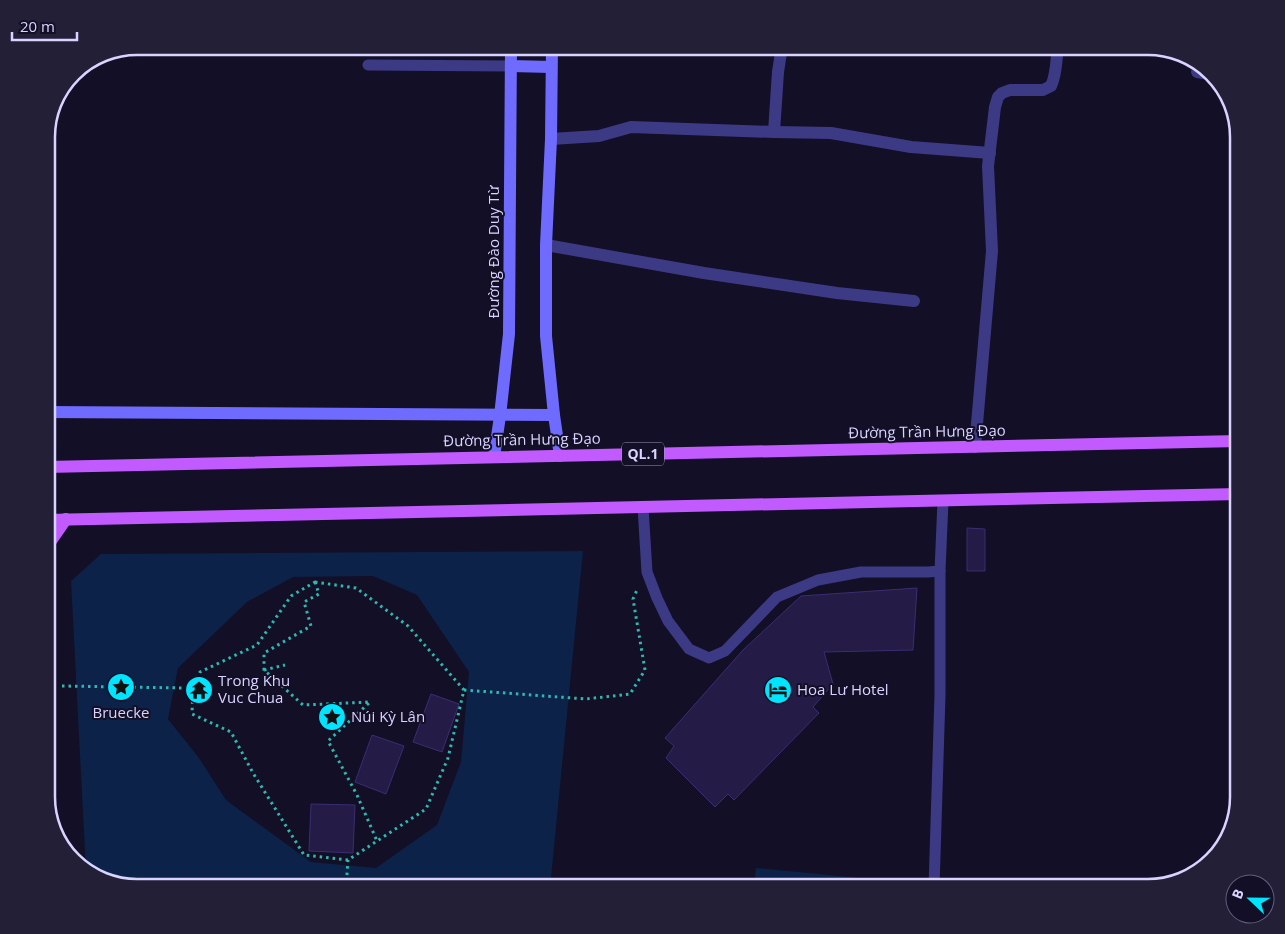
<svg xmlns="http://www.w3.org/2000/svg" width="1285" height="934" font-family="'Open Sans',sans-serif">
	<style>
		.water { fill: #0c2248; fill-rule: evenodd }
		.building { fill: #241b47; stroke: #3b2d73 }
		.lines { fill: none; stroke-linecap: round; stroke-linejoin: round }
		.path { stroke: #2fb8b0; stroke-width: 3; stroke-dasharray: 2.5 4; stroke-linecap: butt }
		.lane { stroke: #3d3a85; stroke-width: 11 }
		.street { stroke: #3d3a85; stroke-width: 12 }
		.secondary { stroke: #6f6bff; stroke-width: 12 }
		.primary { stroke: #c25bff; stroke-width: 12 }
		.labels { text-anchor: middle; stroke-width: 4; stroke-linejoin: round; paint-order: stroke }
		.shield { fill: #130f26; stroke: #9e99be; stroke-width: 1 }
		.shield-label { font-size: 14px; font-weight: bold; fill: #d9d4ff }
		.street-label { font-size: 15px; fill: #d9d4ff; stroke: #130f26 }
		.poi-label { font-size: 15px; fill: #d9d4ff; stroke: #130f26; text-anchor: start }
		.rim { fill: none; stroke: #d9d4ff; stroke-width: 2.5 }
	</style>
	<rect width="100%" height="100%" fill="#130f26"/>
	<g class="water">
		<path d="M583 551 550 888H137L86 871 71 581 101 554ZM373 576 417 595 469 672 461 762 437 825 376 868 311 862 226 800 199 758 168 719 178 668 247 602 293 577Z"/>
		<path d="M756 868 860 878 859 888H754Z"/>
	</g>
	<g class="building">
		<path d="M967 528 985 529V571H967Z"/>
		<path d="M917 588 913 650 824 652 833 684 813 707 819 713 734 800 728 794 715 807 666 758 674 746 665 738 743 650 801 596Z"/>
		<path d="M431 694 459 704 442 752 413 742Z"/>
		<path d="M372 735 404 746 386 794 355 782Z"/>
		<path d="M311 804 355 805 353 853 309 851Z"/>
	</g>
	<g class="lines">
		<g class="path">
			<path d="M315 582 356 588 408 626 464 690 448 758 426 809 348 860 304 855 253 773 231 732 192 714 193 686 200 672 257 645 291 596Z"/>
			<path d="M315 582 319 594 304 602 311 626 264 653V670L303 705 370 702 328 741 357 795 377 841"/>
			<path d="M264 670 285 665"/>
			<path d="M62 686 184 688 193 686"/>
			<path d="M464 690 586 699 630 694 645 670 633 599 637 590"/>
			<path d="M346 888 348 860"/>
		</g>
		<g class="lane">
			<path d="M368 65 511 66"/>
			<path d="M643 507 647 572 657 598 668 621 689 649 709 658 725 651 777 597 818 580 861 572H928L940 571 943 501"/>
			<path d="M934 888 940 695V571"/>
		</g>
		<g class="street">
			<path d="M1197 72 1210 74"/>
			<path d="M774 132 778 72 782 46"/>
			<path d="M551 139 599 136 631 127 774 132 831 133 911 147 990 153"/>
			<path d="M546 245 704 273 837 293 914 301"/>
			<path d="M975 447 992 251 988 166 995 107 998 97 1002 93 1010 90H1043L1051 86C1057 73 1056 60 1058 46"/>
		</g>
		<g class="secondary">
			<path d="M552 46 551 139 546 245V336L554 415 560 456"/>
			<path d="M511 66 551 67"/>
			<path d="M46 412 554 415"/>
			<path d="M494 457 500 416 509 334 511 46"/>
		</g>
		<g class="primary">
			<path d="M46 467 1239 441"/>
			<path d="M46 520 1239 494"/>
			<path d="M46 548 66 519"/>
		</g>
	</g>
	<defs>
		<g id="sight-disc" transform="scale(1.4375)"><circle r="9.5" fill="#00e5ff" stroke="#130f26"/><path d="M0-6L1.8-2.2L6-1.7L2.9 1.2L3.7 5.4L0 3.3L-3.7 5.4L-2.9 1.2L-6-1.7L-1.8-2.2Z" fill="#111"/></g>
		<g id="temple-disc" transform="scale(1.4375)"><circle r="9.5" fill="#00e5ff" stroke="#130f26"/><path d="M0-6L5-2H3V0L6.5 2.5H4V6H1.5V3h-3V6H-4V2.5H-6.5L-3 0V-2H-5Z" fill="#111"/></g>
		<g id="hotel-disc" transform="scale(1.4375)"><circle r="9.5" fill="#00e5ff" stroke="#130f26"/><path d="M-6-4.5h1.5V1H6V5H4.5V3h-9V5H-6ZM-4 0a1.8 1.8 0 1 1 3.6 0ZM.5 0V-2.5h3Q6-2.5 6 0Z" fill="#111"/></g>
	</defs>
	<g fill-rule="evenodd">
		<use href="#sight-disc" x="121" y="687"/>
		<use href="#temple-disc" x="199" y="690"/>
		<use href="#hotel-disc" x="778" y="690"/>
		<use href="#sight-disc" x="332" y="717"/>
	</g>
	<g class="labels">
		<rect class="shield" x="622" y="442.5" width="42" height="23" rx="4"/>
		<g class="shield-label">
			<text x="643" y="459">QL.1</text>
		</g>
		<g class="street-label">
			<text transform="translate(494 252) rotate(-90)" y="5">Đường Đào Duy Từ</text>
			<text transform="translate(927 432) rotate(-1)" y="5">Đường Trần Hưng Đạo</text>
			<text transform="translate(522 440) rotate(-1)" y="5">Đường Trần Hưng Đạo</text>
		</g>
		<g class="poi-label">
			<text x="218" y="686">Trong Khu<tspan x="218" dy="17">Vuc Chua</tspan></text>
			<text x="797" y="695">Hoa Lư Hotel</text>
			<text x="121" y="718" text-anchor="middle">Bruecke</text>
			<text x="351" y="722">Núi Kỳ Lân</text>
		</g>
	</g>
	<path d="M0 0H1285V934H0ZM137 55H1148A82 82 0 0 1 1230 137V797A82 82 0 0 1 1148 879H137A82 82 0 0 1 55 797V137A82 82 0 0 1 137 55Z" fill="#231f37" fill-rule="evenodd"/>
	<path class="rim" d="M137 55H1148A82 82 0 0 1 1230 137V797A82 82 0 0 1 1148 879H137A82 82 0 0 1 55 797V137A82 82 0 0 1 137 55Z"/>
	<g transform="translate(1250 899) rotate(292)"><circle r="24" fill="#130f26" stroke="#625e7d"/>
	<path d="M0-4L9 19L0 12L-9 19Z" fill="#00e5ff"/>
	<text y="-8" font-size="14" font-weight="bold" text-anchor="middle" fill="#d9d4ff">B</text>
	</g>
	<path d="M12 32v8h65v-8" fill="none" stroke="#d9d4ff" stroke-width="2.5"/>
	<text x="20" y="32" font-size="15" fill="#d9d4ff" stroke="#130f26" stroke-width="4" paint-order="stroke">20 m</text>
</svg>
